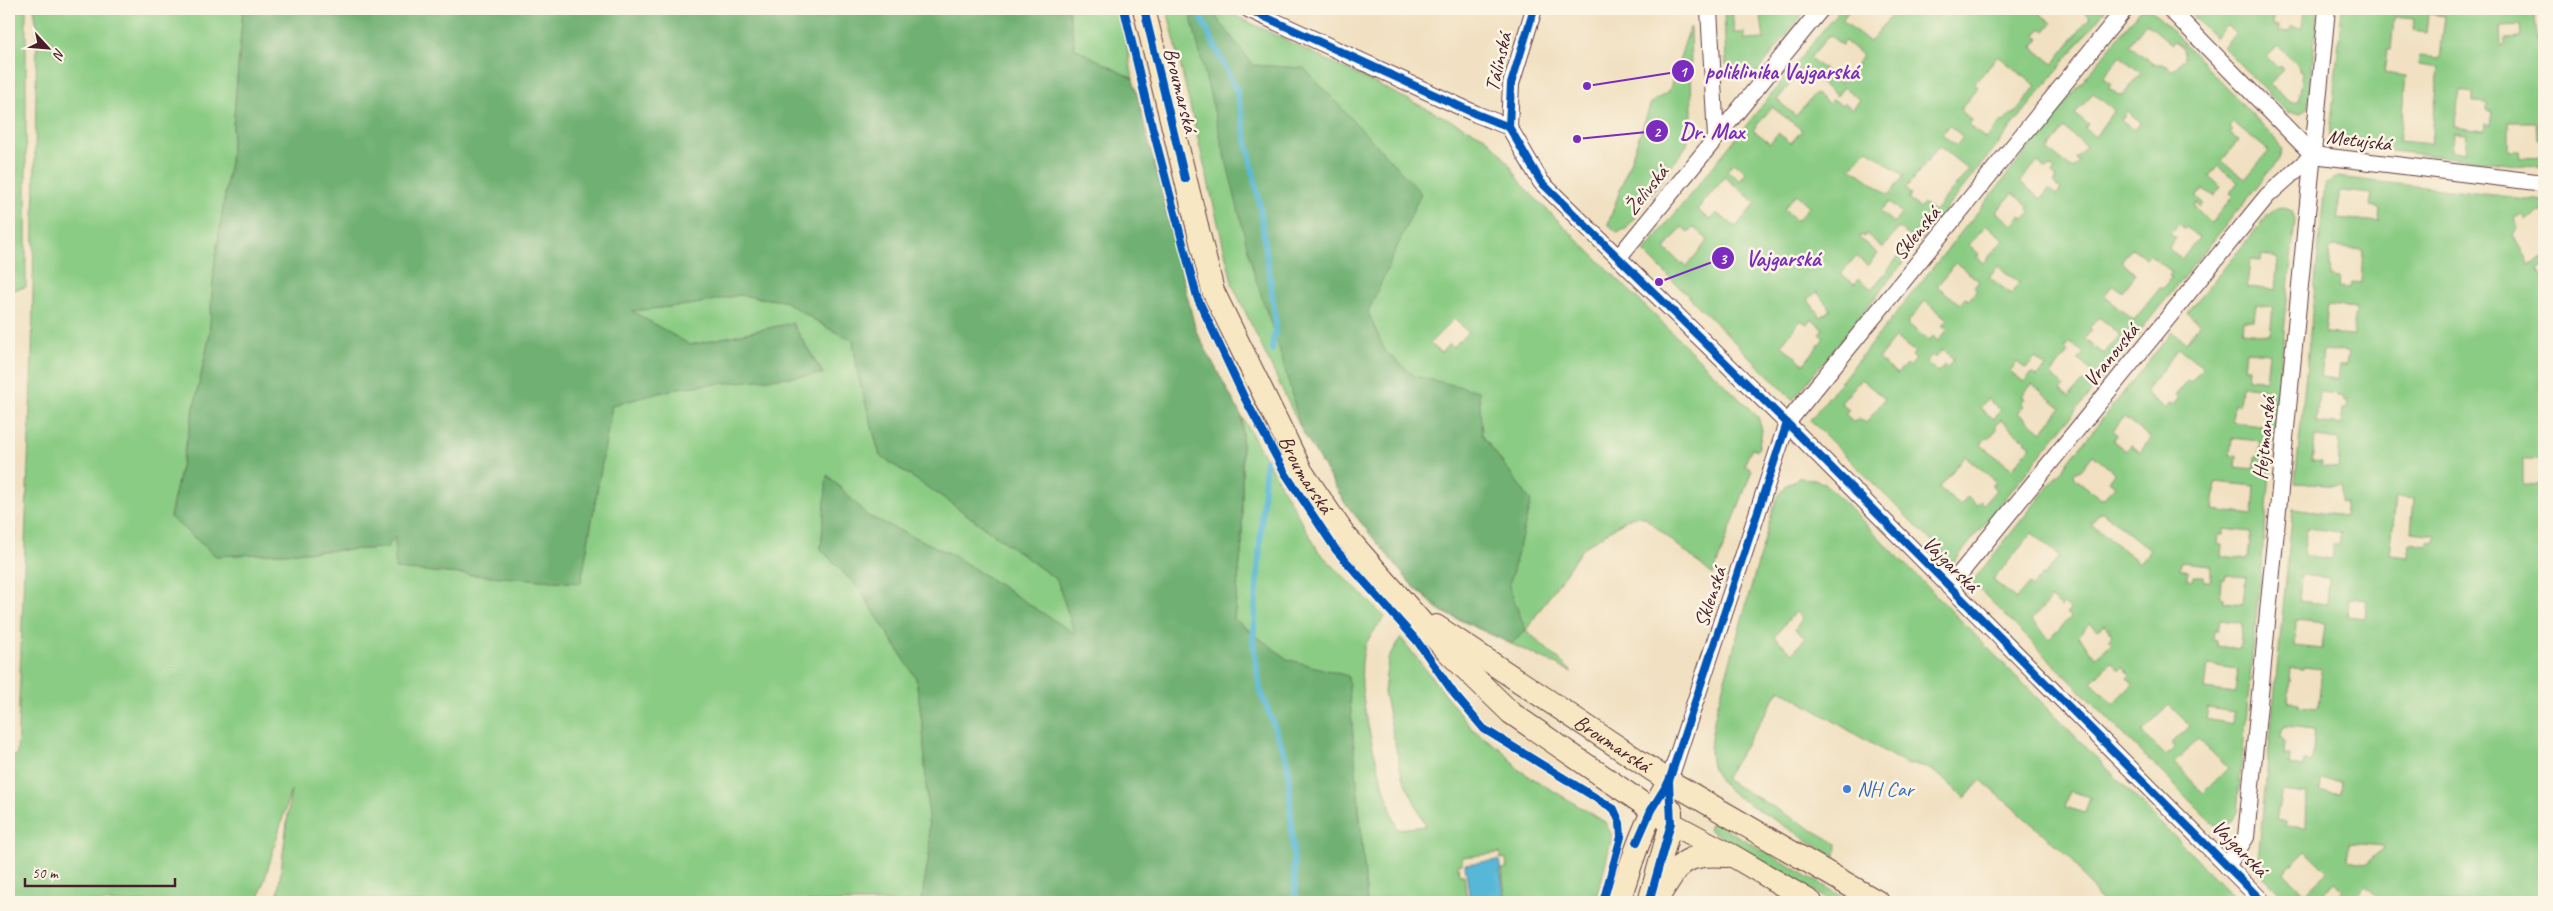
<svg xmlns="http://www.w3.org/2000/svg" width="2553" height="911" font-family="Caveat,sans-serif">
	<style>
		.green { fill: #8bcc84; stroke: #6a7658; fill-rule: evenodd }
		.forest { fill: #70b072; stroke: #5d684e }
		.water { fill: #57b7d6; stroke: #506b80 }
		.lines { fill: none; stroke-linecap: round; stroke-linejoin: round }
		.stream { stroke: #57b7d6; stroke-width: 6 }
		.street-casing { stroke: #633c42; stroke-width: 18 }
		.secondary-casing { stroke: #633c42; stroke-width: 24 }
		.street { stroke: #fff; stroke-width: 16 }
		.secondary { stroke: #f7e8c3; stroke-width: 22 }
		.cycleway-casing { stroke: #fcf5e5; stroke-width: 11 }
		.cycleway { stroke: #0057b8; stroke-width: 8 }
		.shop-dot { fill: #3f7fe0; stroke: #fcf5e5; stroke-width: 2 }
		.labels { text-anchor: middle; stroke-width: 5; stroke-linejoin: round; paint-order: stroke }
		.street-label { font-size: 21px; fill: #4a1f2b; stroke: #fcf5e5 }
		.shop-label { font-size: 21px; fill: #366cbe; stroke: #fcf5e5; text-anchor: start }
		.leader { fill: none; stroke: #7b2cbf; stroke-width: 2 }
		.callout-dot { fill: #7b2cbf; stroke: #fcf5e5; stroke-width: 2 }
		.mark-label { font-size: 15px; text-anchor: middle; font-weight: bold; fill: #fff }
		.callout-label { font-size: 22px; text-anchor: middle; font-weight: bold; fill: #7b2cbf; stroke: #fcf5e5; stroke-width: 5; stroke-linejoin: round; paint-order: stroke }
	</style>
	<rect width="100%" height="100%" fill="#fcf5e5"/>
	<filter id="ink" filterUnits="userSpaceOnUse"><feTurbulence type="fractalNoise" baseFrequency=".02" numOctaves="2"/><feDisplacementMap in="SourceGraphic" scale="10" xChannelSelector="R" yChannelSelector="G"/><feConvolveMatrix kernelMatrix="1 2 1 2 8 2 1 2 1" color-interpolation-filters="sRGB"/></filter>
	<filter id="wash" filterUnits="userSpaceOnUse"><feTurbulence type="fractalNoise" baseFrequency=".0096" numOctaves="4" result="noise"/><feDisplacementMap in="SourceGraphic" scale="20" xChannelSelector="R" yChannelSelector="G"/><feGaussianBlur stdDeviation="1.12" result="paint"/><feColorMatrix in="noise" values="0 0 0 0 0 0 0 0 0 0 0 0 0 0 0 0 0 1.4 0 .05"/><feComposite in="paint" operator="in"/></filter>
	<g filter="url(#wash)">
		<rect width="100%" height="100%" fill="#f1e1c2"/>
		<g class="green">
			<path d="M9 9H26V287L9 291Z"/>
			<path d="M34 9H243L230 161 214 268 209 339 170 517 216 556 387 548 395 535 396 569 581 583 612 405 683 387 823 373 792 323 690 345 631 311 695 304 739 295 784 301 828 328 853 340 858 375 880 456 944 498 1057 580 1076 635 953 555 868 516 828 475 821 549 860 590 916 678 923 729 930 850 921 902H277L291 790 258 902H9V757L17 755 32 357 37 27Z"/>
			<path d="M1068 9H1120L1133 79 1075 48Z"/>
			<path d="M1171 9H1222L1485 137 1501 153 1525 188 1758 417 1762 430 1758 450 1752 448 1744 465 1752 470 1713 575 1644 517 1634 516 1627 519 1582 549 1526 630 1572 672 1440 611 1411 584 1345 503 1301 429 1233 286 1168 13ZM1454 319 1468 332 1453 347 1449 344 1441 353 1430 343Z"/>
			<path d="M1724 9H1732L1734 33H1745V40L1764 39 1760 9H1787L1795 15 1801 9H1807L1755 75 1726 65Z"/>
			<path d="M1840 9H1850L1842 20 1870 42 1890 17 1884 9H2034L2052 23 2045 31 2041 28 2036 35 2039 38 2032 47 2053 64 2090 17 2080 9H2106L1793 400 1644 252ZM1829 35 1842 45 1845 41 1863 56 1841 83 1810 58ZM1998 56 2036 86 2013 115 2011 114 2004 122 2001 121 1986 139 1969 125 1972 120 1960 110 1978 87 1974 84ZM1802 69 1837 96 1844 87 1860 100 1852 109 1844 102 1841 105 1833 99 1829 104 1815 93 1796 116 1777 100ZM1772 107 1802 130 1791 143 1778 133 1770 143 1753 130ZM1949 125 1963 137 1956 146 1942 134ZM1939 146 1969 170 1934 212 1924 203 1920 208 1908 199 1911 194 1905 189ZM1867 149 1904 176 1889 195 1851 168ZM1734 162 1746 172 1740 181 1727 170ZM1725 177 1756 203 1736 227 1716 213 1710 220 1697 210ZM1796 194 1809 206 1797 221 1784 209ZM1889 202 1902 213 1894 223 1880 212ZM1682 227 1688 232 1693 227 1708 240 1686 267 1665 249ZM1899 228 1913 239 1872 289 1859 279 1854 284 1841 274 1856 256 1868 266 1878 254 1859 238 1861 235 1864 237 1866 234 1883 248ZM1817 292 1831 310 1821 317 1807 299ZM1812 319 1823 328 1819 334 1824 338 1804 364 1781 345 1801 320 1807 324Z"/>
			<path d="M2141 9H2151L2274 137 2282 150 2279 159 1953 563 1810 420ZM2146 23 2172 44 2175 41 2183 47 2184 58 2175 69 2171 70 2163 64H2153L2129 45ZM2120 56 2141 73 2124 94 2118 95 2108 87 2111 84 2103 78ZM2093 93 2114 110 2095 137 2085 128 2088 124 2075 114ZM2127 111 2141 122 2135 130 2121 120ZM2233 122 2269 151 2245 179 2222 161 2238 140 2230 134 2233 131 2229 127ZM2064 128 2086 146 2076 159 2080 162 2073 169 2048 150ZM2037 162 2047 169 2050 166 2055 170 2052 174 2057 178 2054 183 2061 189 2056 195 2049 189 2041 199 2020 182ZM2218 166 2238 182 2230 193 2233 196 2211 223 2193 205 2196 203 2200 206 2203 203 2196 197 2203 189 2214 196 2221 187 2209 176ZM2013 193 2028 206 2027 208 2031 212 2024 219 2020 216 2013 225 1996 212ZM2179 224 2184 228 2186 227 2199 238 2182 259 2168 248 2176 238 2170 234ZM1986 225 2004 239 1984 263 1977 257 1979 254 1969 245ZM2132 248 2146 258 2149 254 2172 272 2169 276 2171 278 2162 289 2160 288 2134 320 2104 296 2113 285 2122 292 2136 274 2121 262ZM1956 263 1979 281 1974 287 1977 290 1969 300 1965 298 1960 304 1937 286ZM1998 266 2019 283 2011 294 1989 277ZM1925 301 1947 319 1942 325 1948 329 1938 341 1933 336 1929 341 1907 323ZM2099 317 2121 335 2103 354 2084 339 2092 330 2089 328ZM1895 337 1915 352 1912 356 1916 359 1910 367 1906 364 1897 374 1878 359ZM2070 343 2084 353 2078 360 2092 371V377L2087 382 2081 383 2069 397 2061 391 2064 386 2051 375 2068 352 2065 349ZM1942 350 1954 359 1947 367 1944 365 1938 372 1926 362 1932 355 1935 358ZM2035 358 2046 367 2037 377 2032 373 2024 382 2010 371 2017 362 2026 369ZM1861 379 1885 399 1866 423 1859 418 1854 422 1845 414 1849 409 1841 403ZM2032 384 2061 408 2042 432 2018 413 2024 406 2021 403 2025 398 2022 396ZM1987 399 2001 410 1994 419 1980 408ZM2001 420 2031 446 2012 469 1981 445 1986 437 1989 439 1997 430 1995 427ZM1965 456 1996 481 1992 486 1996 490 1984 504 1980 501 1976 505 1967 497 1961 505 1939 488Z"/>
			<path d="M2186 9H2274L2272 25 2279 26V31L2290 32 2291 27 2302 28 2304 9H2318L2308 107 2300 114 2288 113 2223 47 2236 33 2227 25 2215 38ZM2278 46 2299 67V71L2303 72 2299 101 2292 103 2269 84 2284 70 2281 66 2278 68 2267 57Z"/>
			<path d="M2342 9H2534L2544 98V147V139H2537L2536 122H2509V150H2520L2521 158 2544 157V168L2329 144ZM2428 14 2445 16 2440 58 2419 56 2418 65 2439 68 2431 144 2399 141 2406 76 2384 73 2387 50H2391L2394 17 2414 19 2413 30 2426 32ZM2520 25 2521 38 2505 39V45H2501L2500 26ZM2460 91 2473 93V102L2487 103V111H2493L2491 125 2485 124 2484 131 2454 127ZM2454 133 2467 134 2465 152 2452 151Z"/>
			<path d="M1690 27 1692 116 1687 145 1626 229 1617 232 1608 224 1651 103 1669 91Z"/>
			<path d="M2337 177 2544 201V215L2542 211 2526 220 2523 214 2514 219 2518 228 2513 235 2529 265 2544 257V265L2538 268 2544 280V459H2523V484L2544 485V902H2382L2366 886 2352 900 2347 895 2340 902H2289L2257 870 2293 509 2344 516 2346 503 2341 502 2342 486 2295 483 2325 184ZM2342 191 2372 194 2370 206 2380 208 2379 222 2338 218 2339 194ZM2333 247 2363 250 2361 283 2352 282 2351 288 2338 287 2339 278 2331 277 2329 251ZM2328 305 2356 308 2353 335 2325 333ZM2323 350 2348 352 2346 365H2340L2338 379 2320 377ZM2319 392 2337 394V396L2344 397V401H2348L2347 409H2343L2341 425 2316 422ZM2315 437 2340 440 2338 468 2321 466V462L2312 461ZM2396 497 2414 499 2411 532 2436 535 2435 542 2428 541 2427 546 2409 543 2408 557 2390 555ZM2307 528 2341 532 2339 544H2334L2332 559 2303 555ZM2301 575 2329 578 2327 604 2299 601ZM2349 598 2367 600 2365 618 2347 616ZM2296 620 2325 623 2322 649 2295 646ZM2303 667 2322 669 2318 708 2299 706V703L2288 702 2291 668 2303 669ZM2285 726 2315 729 2312 762 2304 761 2303 767 2289 765 2290 755H2284L2285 742 2281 737 2282 730ZM2321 780 2341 781 2340 793 2320 792ZM2282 791 2307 794 2306 828 2286 826V821L2276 819ZM2349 843 2383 846 2384 847 2367 863 2347 860ZM2306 851 2327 872 2304 894 2284 873 2288 865 2294 863ZM2334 882 2342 890 2331 902 2323 894Z"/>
			<path d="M2283 207 2292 211 2295 220 2237 812 2233 821 2221 827 2213 824 1972 582 2172 332 2186 342 2200 324 2187 313 2269 214 2276 208ZM2262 255 2278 258 2275 290 2247 287 2250 260 2261 261ZM2256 305 2273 307 2270 335 2242 332 2243 320H2254ZM2179 348 2203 367 2191 382 2188 380 2175 396 2178 399 2173 406 2169 403 2165 409 2145 392ZM2246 351 2269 353 2266 380 2248 379 2249 368H2244ZM2241 386 2265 389 2263 413 2266 416V421L2261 426 2237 423 2232 420 2234 404 2239 405ZM2124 417 2151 438 2140 452 2131 445 2126 451 2113 441 2117 435 2113 430ZM2232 438 2260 441 2258 457H2255L2254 469 2236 467 2237 456 2230 455ZM2093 455 2115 473 2109 481 2115 486 2104 498 2101 499 2075 478 2074 473 2081 470ZM2216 482 2255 486 2253 515 2213 510ZM2101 511 2150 550 2140 563 2091 524ZM2224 529 2251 532 2248 559 2221 556 2222 545H2217L2218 535H2223ZM2032 533 2060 556 2044 576 2042 575 2032 587 2029 584 2016 599 1993 580ZM2181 562 2211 565V581H2204V576H2194L2193 580 2188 579V571L2180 569ZM2226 575 2246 577 2243 604 2224 602V598L2220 597 2221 579H2225ZM2052 598 2061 607 2064 604 2070 610 2067 613 2071 617 2049 639 2031 620ZM2220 620 2242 623 2240 649 2217 646V640L2213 639 2214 631H2218ZM2090 623 2098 630 2104 625 2113 635 2109 640 2112 643 2096 657 2078 636ZM2111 662 2119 670 2122 667 2130 675 2127 678 2133 684 2113 704 2091 682ZM2208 665 2238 669 2235 693 2205 689ZM2169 705 2190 726 2172 743 2175 747 2166 756 2142 732ZM2208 708 2234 712 2233 724 2206 719ZM2198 739 2228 768 2203 793 2175 763Z"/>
			<path d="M1242 417 1319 552 1385 617C1379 626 1369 636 1365 646 1351 690 1383 784 1397 829L1426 826 1402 776 1384 692 1388 659 1401 638 1472 729 1503 751 1519 770 1605 822 1612 836 1596 902H1506L1502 869 1507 868 1506 858 1501 859 1500 853 1462 857V864L1458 865 1459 875H1464L1467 902H1367L1348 677 1287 659 1234 619 1242 543Z"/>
			<path d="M1799 478 1815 479 1829 487 2239 902H2102L2071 858 1981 780 1965 798C1948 784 1930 761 1907 765L1780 689 1725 779 1837 844 1836 858 1736 796C1702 770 1709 750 1716 711L1776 499 1788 484ZM1795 612 1803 618 1795 629 1805 638 1793 653 1774 637ZM2070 791 2090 797 2085 813 2065 807Z"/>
			<path d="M1712 821 1852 902H1832L1708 829Z"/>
		</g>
		<g class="forest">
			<path d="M243 9H1068L1075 48 1133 79 1196 331 1242 417V543L1234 619 1287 659 1348 676 1367 902H921L930 850 923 729 916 678 860 590 821 549 827 475 868 516 953 555 1075 634 1057 580 944 498 880 456 858 375 853 340 828 328 784 301 739 295 695 304 632 311 690 345 792 323 823 374 683 387 612 405 581 583 395 569V536L387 548 216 556 170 517 209 339 214 268 230 161Z"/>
			<path d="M1189 9H1210L1253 65 1304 68 1421 193 1368 312 1385 351 1415 376 1479 391 1482 435 1531 501 1509 586 1526 631 1511 644 1443 611 1411 584 1345 503 1301 429 1280 351 1254 274Z"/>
		</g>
		<path class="water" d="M1499 860 1505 902H1470L1465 864Z"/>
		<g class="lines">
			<g class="stream">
				<path d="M1197 9 1237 92 1259 201 1276 322 1272 350"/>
				<path d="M1266 460 1253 642 1260 689 1288 763 1296 902"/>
			</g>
		</g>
	</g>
	<g filter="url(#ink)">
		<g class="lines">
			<g class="street-casing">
				<g id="street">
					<path d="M1248 9 1476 114 1509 127 1541 182 1787 423 2263 902"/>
					<path d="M1709 9 1716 138"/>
					<path d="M2170 9 2313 155 2544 183"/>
					<path d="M1509 127 1511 84 1534 9"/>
					<path d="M1618 258 1821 9"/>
					<path d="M1949 587 2267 196 2313 155"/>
					<path d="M1669 781 1787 423 2125 9"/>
					<path d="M2227 866 2246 837 2327 9"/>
				</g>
			</g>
			<g class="secondary-casing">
				<g id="secondary">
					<path id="s1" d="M1144 9 1213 291 1302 472 1344 534 1444 648 1511 713 1671 823 1733 856 1811 902"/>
					<path id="s2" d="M1436 626 1669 781 1878 902"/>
					<path d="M1656 901C1680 864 1680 853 1727 856"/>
					<path d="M1619 902C1633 856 1644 823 1669 781"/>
					<path d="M1649 902 1671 823V810"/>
				</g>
			</g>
			<use href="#street" class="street"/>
			<use href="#secondary" class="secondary"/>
			<g class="cycleway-casing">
				<g id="cycleway">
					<path d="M1124 9 1152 126 1197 297 1244 397 1285 473 1336 550 1417 641 1455 695 1484 729 1614 809 1620 823 1621 837 1603 902"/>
					<path d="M1144 9 1185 179"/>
					<path d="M1248 9 1476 114 1509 127 1541 182 1787 423 2263 902"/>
					<path d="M1509 127 1511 84 1534 9"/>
					<path d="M1637 842 1651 810 1669 781 1787 423"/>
					<path d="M1649 902 1671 823 1669 781"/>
				</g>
			</g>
			<use href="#cycleway" class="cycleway"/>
		</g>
	</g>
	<circle class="shop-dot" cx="1847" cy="789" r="5"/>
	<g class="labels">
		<g class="street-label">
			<text transform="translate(1498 62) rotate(-77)" y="7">Tálínská</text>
			<text transform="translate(1181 90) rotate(76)" y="7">Broumarská</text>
			<text transform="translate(2359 140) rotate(7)" y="7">Metujská</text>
			<text transform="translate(1646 190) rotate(-51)" y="7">Želivská</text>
			<text transform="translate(1916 233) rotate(-51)" y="7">Sklenská</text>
			<text transform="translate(2111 355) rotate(-51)" y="7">Vranovská</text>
			<text transform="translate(2264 438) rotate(-84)" y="7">Hejtmanská</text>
			<text dy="7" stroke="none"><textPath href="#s1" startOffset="496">Broumarská</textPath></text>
			<text transform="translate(1951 564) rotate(45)" y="7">Vajgarská</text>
			<text transform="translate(1710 597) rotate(-72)" y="7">Sklenská</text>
			<text dy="7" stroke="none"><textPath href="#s2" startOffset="212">Broumarská</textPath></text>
			<text transform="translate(2240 848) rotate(46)" y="7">Vajgarská</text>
		</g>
		<g class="shop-label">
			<text x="1857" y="796">NH Car</text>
		</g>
	</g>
	<path class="leader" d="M1587 86L1683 71M1577 139L1657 131M1659 282L1723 258"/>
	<g class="callout-dot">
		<circle cx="1587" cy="86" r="5"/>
		<circle cx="1577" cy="139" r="5"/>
		<circle cx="1659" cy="282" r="5"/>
		<circle cx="1683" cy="71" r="12"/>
		<circle cx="1657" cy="131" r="12"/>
		<circle cx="1723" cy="258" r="12"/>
	</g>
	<g class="mark-label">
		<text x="1683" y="77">1</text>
		<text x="1657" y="137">2</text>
		<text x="1723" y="264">3</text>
	</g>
	<g class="callout-label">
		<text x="1782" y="79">poliklinika Vajgarská</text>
		<text x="1712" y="139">Dr. Max</text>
		<text x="1783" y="266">Vajgarská</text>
	</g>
	<rect width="2553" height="911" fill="none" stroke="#fcf5e5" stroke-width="30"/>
	<g transform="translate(48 48) rotate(116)" stroke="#fcf5e5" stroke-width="4" paint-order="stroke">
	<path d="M0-4L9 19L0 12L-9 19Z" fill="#4a1f2b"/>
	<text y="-8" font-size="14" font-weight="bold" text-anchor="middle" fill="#4a1f2b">N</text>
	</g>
	<path d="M25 878v8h150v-8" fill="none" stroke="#4a1f2b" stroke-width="2.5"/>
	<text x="32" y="878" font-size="15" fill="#4a1f2b" stroke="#fcf5e5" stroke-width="4" paint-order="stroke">50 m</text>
</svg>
